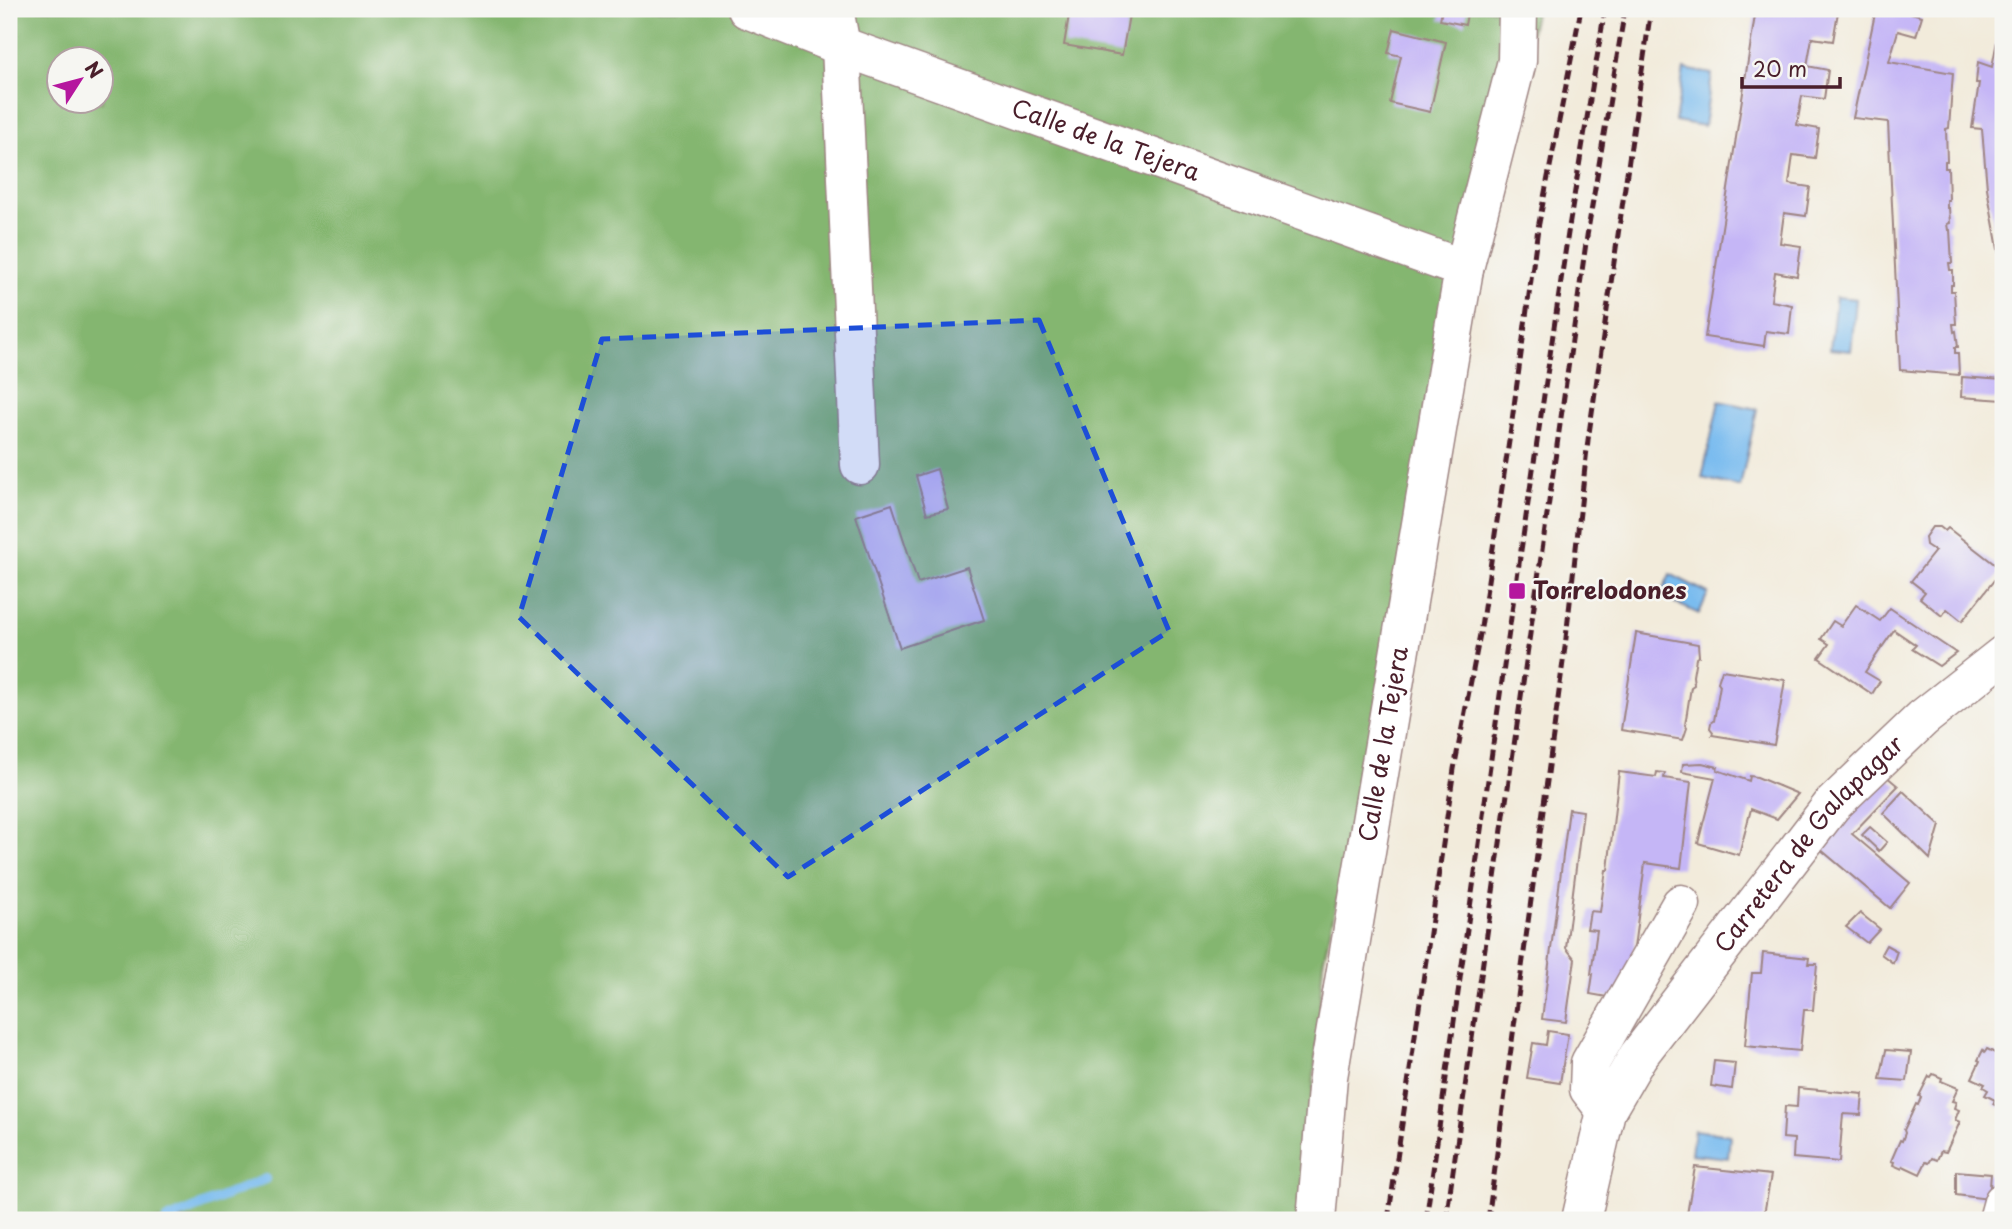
<svg xmlns="http://www.w3.org/2000/svg" width="2012" height="1229" font-family="'Playpen Sans',sans-serif">
	<style>
		.forest { fill: #84b66f; stroke: #676a4d; stroke-width: 2; fill-rule: evenodd }
		.water { fill: #7abcef; stroke: #626e8d; stroke-width: 2 }
		.lines { fill: none; stroke-linecap: round; stroke-linejoin: round }
		.stream { stroke: #7abcef; stroke-width: 10 }
		.building { fill: #c5b6f6 }
		.minor-casing { stroke: #9e8583; stroke-width: 41 }
		.minor { stroke: #fff; stroke-width: 38 }
		.rail { stroke: #4a1f2b; stroke-width: 5; stroke-dasharray: 10 5; stroke-linecap: butt }
		.marked { fill: #1d4ed8; fill-opacity: 0.2; stroke: #1d4ed8; stroke-width: 5; stroke-dasharray: 14 9; stroke-linejoin: round }
		.poi-dot { fill: #b5179e; stroke: #f6f6f2; stroke-width: 2.5 }
		.labels { text-anchor: middle; stroke-width: 5; stroke-linejoin: round; paint-order: stroke }
		.street-label { font-size: 24px; fill: #4a1f2b; stroke: #f6f6f2 }
		.poi-label { font-size: 24px; font-weight: bold; fill: #4a1f2b; stroke: #f6f6f2; text-anchor: start }
	</style>
	<rect width="100%" height="100%" fill="#f6f6f2"/>
	<filter id="ink" filterUnits="userSpaceOnUse"><feTurbulence type="fractalNoise" baseFrequency=".0143" numOctaves="2"/><feDisplacementMap in="SourceGraphic" scale="14" xChannelSelector="R" yChannelSelector="G"/><feConvolveMatrix kernelMatrix="1 2 1 2 8 2 1 2 1" color-interpolation-filters="sRGB"/></filter>
	<filter id="wash" filterUnits="userSpaceOnUse"><feTurbulence type="fractalNoise" baseFrequency=".00686" numOctaves="4" result="noise"/><feDisplacementMap in="SourceGraphic" scale="28" xChannelSelector="R" yChannelSelector="G"/><feGaussianBlur stdDeviation="1.57" result="paint"/><feColorMatrix in="noise" values="0 0 0 0 0 0 0 0 0 0 0 0 0 0 0 0 0 1.4 0 .05"/><feComposite in="paint" operator="in"/></filter>
	<g filter="url(#wash)">
		<rect width="100%" height="100%" fill="#f2ebdb"/>
		<path class="forest" d="M9 9H1536L1323 963 1303 1220H9ZM60 60H102V102H60Z"/>
		<g class="water">
			<path d="M1684 69 1712 74 1704 126 1675 121Z"/>
			<path d="M1836 297 1856 299 1851 351 1830 349Z"/>
			<path d="M1719 401 1757 409 1740 487 1702 478Z"/>
			<path d="M1670 574 1708 593 1699 614 1660 596Z"/>
			<path d="M1694 1130 1730 1135 1728 1158 1691 1154Z"/>
		</g>
		<g class="lines">
			<path class="stream" d="M167 1220 265 1179"/>
		</g>
		<g id="blocks">
			<g class="building">
				<path d="M1070 9H1092L1129 15 1122 55 1064 45Z"/>
				<path d="M1442 9H1468L1465 25 1440 20Z"/>
				<path d="M1756 9H1818L1838 12 1833 41 1812 38 1807 66 1828 70 1824 99 1802 96 1797 125 1819 129 1815 158 1793 155 1789 184 1810 187 1806 216 1784 213 1780 243 1801 246 1797 276 1775 272 1771 301 1792 305 1789 334 1766 331 1764 346 1705 337Z"/>
				<path d="M1876 9H1897L1922 16 1916 36 1898 31 1889 62 1953 73 1949 128 1946 129 1947 161H1945V168H1948L1949 200H1947V208H1949L1950 223 1947 224 1948 230H1950L1952 263H1949L1950 270H1953V285H1951V291H1954L1956 324H1953L1954 332 1956 331 1958 347H1955V353H1958L1959 375 1900 370 1888 122 1853 118Z"/>
				<path d="M1394 29 1446 42 1430 112 1390 103 1401 56 1388 53Z"/>
				<path d="M1998 36 2003 37 2002 271 1987 188 1982 129 1972 128 1979 83H1976L1978 62 1992 67Z"/>
				<path d="M1962 377 2003 380V400L1961 397Z"/>
				<path d="M937 469 948 509 927 514 916 476Z"/>
				<path d="M892 504 918 583 967 567 984 620 900 648 856 516Z"/>
				<path d="M1932 527H1940L1945 531 1948 528 2002 570 1962 621 1947 609 1942 616 1920 598 1925 592 1911 581 1935 551 1926 545 1925 537Z"/>
				<path d="M1856 605 1880 621 1890 608 1956 653 1939 666 1912 649 1916 645 1894 630 1865 672 1880 681 1872 694 1819 658 1829 644 1821 639 1833 621 1841 626Z"/>
				<path d="M1636 633 1698 644 1699 656 1696 658 1693 676 1694 685 1691 687 1685 725 1687 728 1683 740 1621 730Z"/>
				<path d="M1722 670 1785 680 1774 745 1712 735 1713 732 1710 728 1711 723 1714 721 1720 685 1718 682Z"/>
				<path d="M1702 763 1718 767 1717 770 1749 781 1750 776 1757 777 1798 794 1777 819 1751 809 1739 855 1698 843 1715 778 1682 772 1683 764Z"/>
				<path d="M1619 772 1656 777 1657 772 1665 773 1664 778 1691 782 1681 868 1645 863 1630 979 1624 1000 1590 994 1593 974H1591L1597 930 1587 929 1590 911 1600 912 1606 870H1608Z"/>
				<path d="M1886 776 1898 786 1852 834 1910 883 1890 908 1819 848 1839 823Z"/>
				<path d="M1903 791 1940 825 1930 859 1883 813Z"/>
				<path d="M1569 809 1583 811 1566 948 1575 959 1566 1022 1542 1019Z"/>
				<path d="M1870 827 1887 842 1879 851 1862 835Z"/>
				<path d="M1860 913 1880 929 1867 943 1846 927Z"/>
				<path d="M1886 945 1897 951 1893 963 1881 954Z"/>
				<path d="M1763 953 1809 958 1808 964H1817L1813 1010H1804L1800 1051 1745 1046 1752 973H1761Z"/>
				<path d="M1548 1031 1568 1034 1560 1083 1527 1078 1533 1043 1546 1045Z"/>
				<path d="M1987 1049 2003 1057V1109L1993 1104 1995 1100 1985 1095 1988 1090 1983 1087 1985 1084 1972 1078 1980 1061 1978 1060 1983 1050 1985 1052Z"/>
				<path d="M1886 1050 1911 1052 1907 1081 1880 1079Z"/>
				<path d="M1714 1061 1735 1063 1732 1089 1711 1086Z"/>
				<path d="M1933 1074 1942 1078 1941 1081 1958 1088 1952 1101 1956 1102 1954 1108 1959 1110 1955 1120 1960 1122 1946 1152 1941 1151 1937 1160 1932 1158 1929 1163 1926 1162 1920 1174 1903 1166 1902 1169 1893 1165 1894 1162 1891 1161 1900 1140 1902 1141 1905 1133 1904 1130 1916 1104 1918 1105 1921 1097 1919 1096 1929 1076 1931 1077Z"/>
				<path d="M1798 1088 1863 1094 1861 1115 1843 1114 1839 1162 1793 1158 1794 1139 1783 1138 1785 1106 1797 1107Z"/>
				<path d="M1695 1167 1771 1175 1763 1220H1686Z"/>
				<path d="M1956 1171 1991 1174 1989 1199 1956 1195Z"/>
			</g>
		</g>
	</g>
	<g filter="url(#ink)">
		<use href="#blocks" fill-opacity="0" stroke="#9e8583" stroke-width="2"/>
		<g class="lines">
			<g class="minor-casing">
				<g id="minor">
					<path id="s1" d="M747 9 841 46 1464 269"/>
					<path d="M834 9 841 46 860 465"/>
					<path d="M1606 1111 1589 1089 1590 1063 1681 904"/>
					<path id="s2" d="M1316 1220 1328 1077 1464 269 1517 61 1518 9"/>
					<path id="s3" d="M1581 1220 1606 1111 1638 1056 1832 805 1923 718 2003 655"/>
					<path d="M1998 1220 2003 1202"/>
				</g>
			</g>
			<use href="#minor" class="minor"/>
			<g class="rail">
				<path d="M1388 1220 1454 769 1480 634 1511 428 1538 228 1581 9"/>
				<path d="M1426 1220 1508 638 1568 233 1605 9"/>
				<path d="M1446 1220 1587 236 1625 9"/>
				<path d="M1488 1220 1565 647 1588 440 1651 9"/>
			</g>
		</g>
	</g>
	<path class="marked" d="M1039 320 1169 631 788 877 519 617 602 339Z"/>
	<rect class="poi-dot" x="1508" y="582" width="18" height="18" rx="3.5"/>
	<g class="labels">
		<g class="street-label">
			<text dy="8" stroke="none"><textPath href="#s1" startOffset="382">Calle de la Tejera</textPath></text>
			<text dy="8" stroke="none"><textPath href="#s2" startOffset="481">Calle de la Tejera</textPath></text>
			<text dy="8" stroke="none"><textPath href="#s3" startOffset="448">Carretera de Galapagar</textPath></text>
		</g>
		<g class="poi-label">
			<text x="1533" y="599">Torrelodones</text>
		</g>
	</g>
	<rect width="2012" height="1229" fill="none" stroke="#f6f6f2" stroke-width="35"/>
	<g transform="translate(80 80) rotate(54)"><circle r="33" fill="#f6f6f2" stroke="#b1a0a2" stroke-width="2"/>
	<path d="M0-5L12 26L0 18L-12 26Z" fill="#b5179e"/>
	<text y="-10" font-size="19" font-weight="bold" text-anchor="middle" fill="#4a1f2b">N</text>
	</g>
	<path d="M1742 77v10h98v-10" fill="none" stroke="#4a1f2b" stroke-width="3.5"/>
	<text x="1753" y="77" font-size="21" fill="#4a1f2b" stroke="#f6f6f2" stroke-width="5" paint-order="stroke">20 m</text>
</svg>
